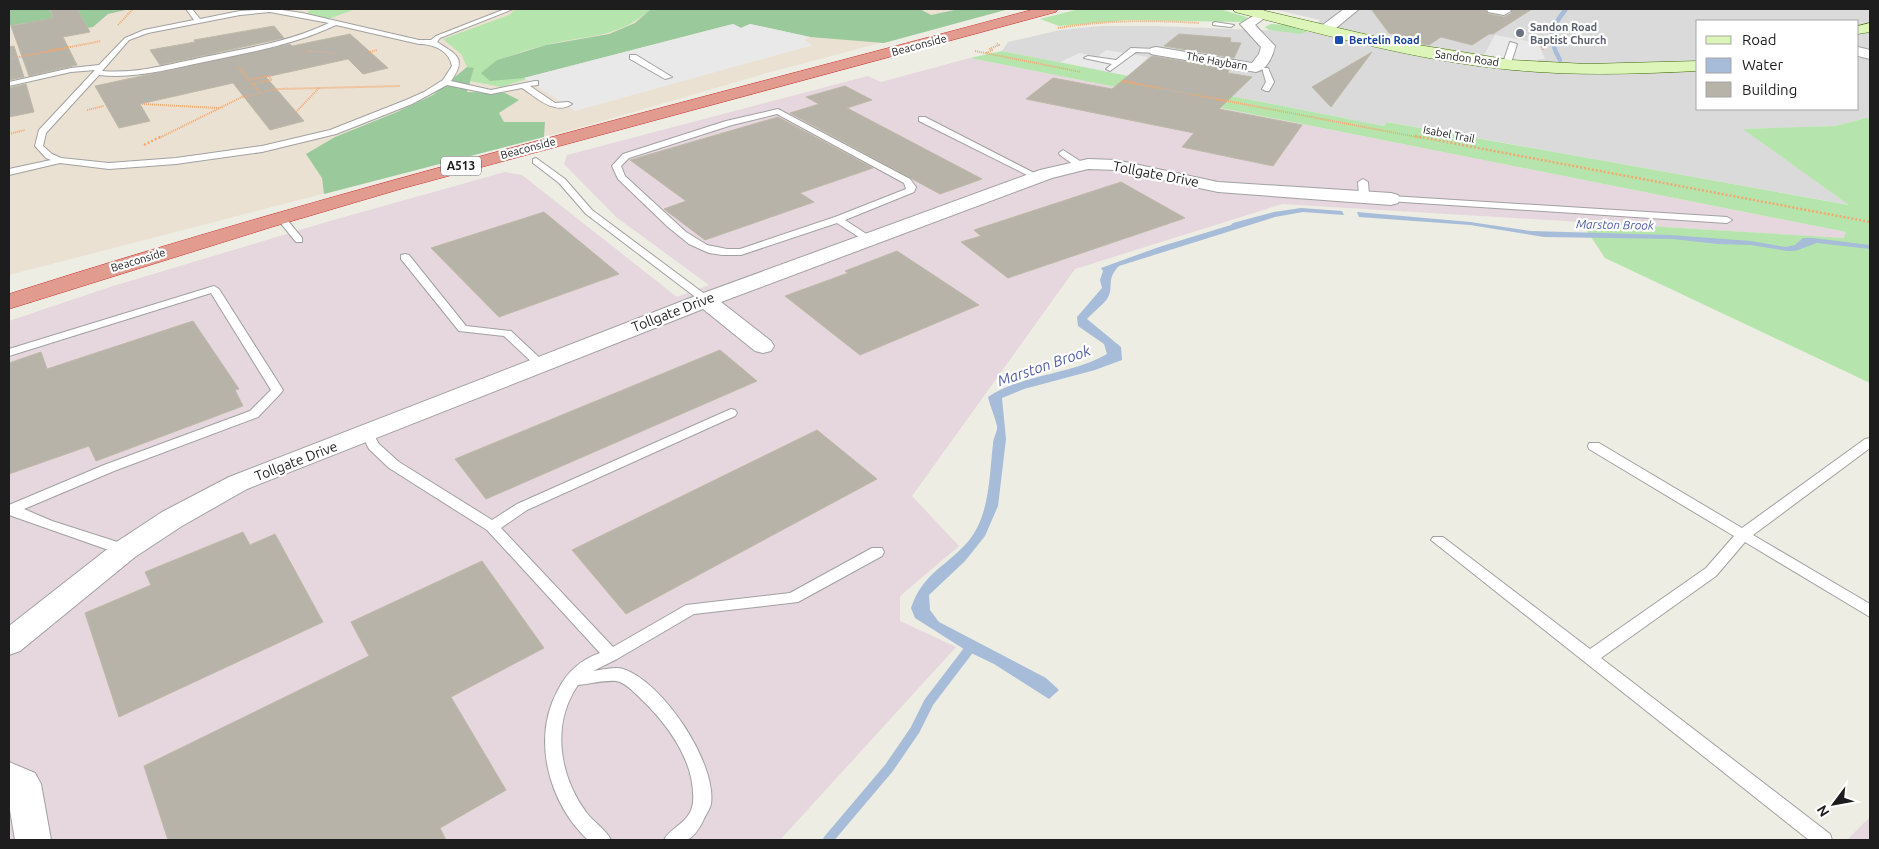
<svg xmlns="http://www.w3.org/2000/svg" width="1879" height="849" font-family="Ubuntu,sans-serif">
	<style>
		.residential { fill: #dbdada; fill-rule: evenodd }
		.industrial { fill: #e6d6de }
		.military { fill: #ebe1d3 }
		.grass { fill: #b5e5ac }
		.forest { fill: #9aca9c }
		.parking { fill: #e9e9e9 }
		.water { fill: #a6bcd9 }
		.lines { fill: none; stroke-linecap: round; stroke-linejoin: round }
		.stream-far1 { stroke: #a6bcd9; stroke-width: 4.5 }
		.stream { stroke: #a6bcd9; stroke-width: 10 }
		.building { fill: #b7b3a9; stroke: #beb9a7 }
		.lane-casing { stroke: #a1a1a1; stroke-width: 2 }
		.street-casing { stroke: #a1a1a1; stroke-width: 2 }
		.secondary-casing { stroke: #426c0b; stroke-width: 1 }
		.highway-casing { stroke: #cd2e30; stroke-width: 1 }
		.path-far1 { stroke: #f1a971; stroke-width: 2; stroke-dasharray: 1 1; stroke-linecap: butt }
		.path { stroke: #f1a971; stroke-width: 2.5; stroke-dasharray: 2 2; stroke-linecap: butt }
		.lane { fill: #fff; fill-rule: evenodd }
		.street { fill: #fff; fill-rule: evenodd }
		.secondary { fill: #def5ba; fill-rule: evenodd }
		.highway { fill: #e19b8f; fill-rule: evenodd }
		.worship-dot { fill: #6b7280; stroke: #fff; stroke-width: 2 }
		.transit-dot { fill: #1a4fb4; stroke: #fff; stroke-width: 2 }
		.labels { text-anchor: middle; stroke-width: 4.5; stroke-linejoin: round; paint-order: stroke }
		.far-worship-label { font-size: 11px; font-weight: bold; fill: #5b616d; stroke: #fff; text-anchor: start }
		.far-transit-label { font-size: 11px; font-weight: bold; fill: #164399; stroke: #fff; text-anchor: start }
		.far-street-label { font-size: 11px; fill: #1d1d1d; stroke: #fff }
		.shield { fill: #fff; stroke: #616161; stroke-width: 1 }
		.shield-label { font-size: 12px; font-weight: bold; fill: #1d1d1d }
		.far-water-label { font-size: 12px; font-style: italic; fill: #4f5ea6; stroke: #fff }
		.street-label { font-size: 14px; fill: #1d1d1d; stroke: #fff }
		.water-label { font-size: 15px; font-style: italic; fill: #4f5ea6; stroke: #fff }
	</style>
	<rect width="100%" height="100%" fill="#edede3"/>
	<path class="residential" d="M1273 9H1870V117L1835 126 1744 129 1850 205 1388 122 1384 126 1002 51 1008 42 1060 30 1100 26H1157L1309 32 1320 20ZM1698 21H1858V109H1698Z"/>
	<g class="industrial">
		<path d="M970 58 1846 232 1845 238 1282 204 1075 269 912 496 959 546 900 596V621L956 647 780 840H9V321L110 287 330 221 505 172 522 175 677 297 709 285 616 217 564 164 567 155 868 76 881 82Z"/>
		<path d="M1870 817V840H1847Z"/>
	</g>
	<path class="military" d="M9 9H1009L767 73 582 127 9 275Z"/>
	<g class="grass">
		<path d="M311 9H356L328 19 307 13Z"/>
		<path d="M516 9H651C615 40 589 34 546 45 529 49 513 55 497 60L527 79 501 87 470 81 474 69 467 67 461 54 443 39 509 15Z"/>
		<path d="M1079 9H1220L1249 18 1243 22 1128 20 1059 26 1040 19Z"/>
		<path d="M1271 24 1288 25 1308 31 1301 34 1269 30 1265 27Z"/>
		<path d="M1002 51 1384 126 1387 122 1849 205 1743 129 1835 126 1870 117V383L1605 258 1581 222 1844 238 1846 232 970 58Z"/>
	</g>
	<g class="forest">
		<path d="M9 9H49L52 15 77 10V9H130L108 14 93 27 51 34 26 27 25 23 9 26Z"/>
		<path d="M651 9H920L931 15 959 9H1009L884 43 810 37 750 24 741 28 733 24 524 78 490 81 481 73 497 60 546 45 609 34 635 23Z"/>
		<path d="M467 67 474 68 467 92 505 93 519 100 499 113 504 122H545L544 137 324 194 322 178 306 154 335 137 397 112 433 95Z"/>
	</g>
	<g class="parking">
		<path d="M733 24 741 28 750 24 810 37 804 40 813 45 575 111 524 78Z"/>
		<path d="M1495 35 1538 43 1545 59H1537L1539 63 1483 57Z"/>
		<path d="M1106 50 1148 57 1129 76 1060 62 1080 53 1097 57Z"/>
	</g>
	<g class="water">
		<path d="M1301 208 1342 211 1344 215 1303 212 1275 217 1119 266C1105 280 1115 287 1107 299 1102 306 1093 312 1087 319L1121 347 1122 360 1095 370 1024 389 1002 398 1006 439 998 506 985 536 965 561 929 595 930 610 939 622 1046 678 1059 690 1049 699 994 664 967 651 915 618 911 608C923 574 942 569 965 545 990 519 989 478 993 444 993 438 998 431 997 426 995 416 990 407 988 397 1019 375 1071 375 1107 354L1104 344 1078 326 1077 317 1102 288 1100 280 1103 271 1101 268 1159 247 1231 225 1233 223 1274 212Z"/>
		<path d="M1357 212 1470 222 1531 231 1670 235 1751 241 1786 247 1795 245 1803 238H1813L1870 245V249L1817 243 1795 251H1787L1751 245 1717 244 1673 239 1544 237 1470 225 1359 217Z"/>
	</g>
	<g class="lines">
		<path class="stream-far1" d="M1560 60C1547 37 1550 29 1566 9"/>
		<path class="stream" d="M828 840 889 768 915 730 929 702 971 647"/>
	</g>
	<g class="building">
		<path d="M50 9H77L90 32 63 37 77 65 29 76 11 26 53 18Z"/>
		<path d="M1371 9H1485L1488 14 1504 17 1512 13 1511 9H1532L1493 34H1489L1472 45 1441 37 1429 45 1397 40 1398 35 1389 33Z"/>
		<path d="M274 26 284 38 160 65 150 50 195 42 194 40Z"/>
		<path d="M350 34 388 68 363 74 348 59 266 77 304 121 270 130 233 83 140 104 150 121 119 128 95 86 290 44 292 46Z"/>
		<path d="M1179 34 1231 38 1230 42 1241 43 1234 58 1164 46Z"/>
		<path d="M14 46 24 77 9 80V47Z"/>
		<path d="M1372 52 1331 107 1312 87Z"/>
		<path d="M1152 56 1229 69 1228 73 1252 77 1219 109 1302 125 1273 166 1182 147 1194 133 1026 99 1053 78 1112 89Z"/>
		<path d="M26 84 34 112 9 117V88Z"/>
		<path d="M845 86 872 100 847 108 982 179 940 194 790 113 819 104 806 97Z"/>
		<path d="M778 117 873 168 800 193 814 202 705 240 664 209 686 201 630 160Z"/>
		<path d="M1121 182 1185 218 1008 278 961 242 981 236 974 230Z"/>
		<path d="M544 212 619 274 499 317 431 248Z"/>
		<path d="M897 251 979 305 860 355 785 296 848 273 845 271Z"/>
		<path d="M193 321 239 389 235 390 243 406 96 461 89 446 9 474V363L41 352 47 369Z"/>
		<path d="M720 350 757 381 486 499 455 459Z"/>
		<path d="M817 430 877 479 626 614 572 550Z"/>
		<path d="M243 532 250 545 275 534 323 622 119 717 85 613 151 585 145 572Z"/>
		<path d="M482 561 544 648 451 697 506 790 440 828 446 840H168L144 766 369 656 351 622Z"/>
	</g>
	<g class="lines">
		<g class="lane-casing">
			<g id="lane">
				<path d="M186 9H192L200 19 240 11 275 9 302 13 419 40H431L436 36 505 9H513L440 38 437 42C457 55 467 58 451 81L491 90 535 81H538V85L530 86 555 103 568 102 572 104C555 116 536 97 522 88L491 94 447 85 412 104 336 134 262 152 176 164 109 169 60 163 9 175V169L51 160 46 158 35 146 39 130 95 70 71 72 9 86V82L71 68 99 65 125 38 144 30 194 20ZM270 12 329 23C289 42 247 48 204 57 171 64 137 74 102 71L129 40 148 33 240 15ZM336 25 419 44C433 44 449 50 452 66L443 80 424 92 406 100 330 130 262 146 176 158 109 163 61 158 52 154 43 146 46 133 99 75C135 79 169 69 204 62 250 52 294 45 336 25Z"/>
				<path d="M1215 22 1234 25 1231 27 1213 25V23Z"/>
				<path d="M1510 42 1517 44 1511 63 1507 65 1503 63Z"/>
				<path d="M1131 48 1156 49 1160 51 1156 53 1136 52 1110 71 1106 69 1112 64 1084 58 1088 56 1116 60Z"/>
				<path d="M630 55H636L672 77 665 79 630 59Z"/>
				<path d="M1262 68H1268L1274 82 1269 91H1266L1262 89 1266 82Z"/>
				<path d="M778 109 910 179 916 187 914 192 845 220 871 237V241H865L837 223 741 255H722L709 253 689 244 668 227 618 179 612 166 623 154 726 121ZM777 114 904 183 906 189 835 217 740 249H727L707 245 686 232 625 176 621 166 629 158 732 125Z"/>
				<path d="M919 117H925L1042 177 1041 179H1035L919 121Z"/>
				<path d="M1063 150 1083 163V167H1077L1060 155 1059 153Z"/>
				<path d="M536 158 565 179 592 210 710 298 711 300 710 302H702L586 214 559 183 533 163V159Z"/>
				<path d="M1363 179 1368 182 1369 196 1364 199 1359 196 1358 182Z"/>
				<path d="M1391 196 1727 217 1732 220 1727 223 1388 201 1386 199Z"/>
				<path d="M281 215 284 216 302 238V242H296L278 220 276 218Z"/>
				<path d="M405 254 409 255 466 326 511 331 544 362 546 364 544 366H536L504 336 459 331 401 259V255Z"/>
				<path d="M214 286 219 289 283 390 281 393 258 417 114 471 24 509 52 521 130 546 132 550 130 554H120L9 515V505L104 465 250 411 271 390 211 293 9 356V349Z"/>
				<path d="M731 409 735 410 737 413 735 416 527 510 501 528 613 647 686 605 790 593 872 548H882L884 552 882 556 798 602 694 614 617 659 593 671C602 670 614 666 623 669 662 681 717 763 711 804 710 809 705 816 703 821 692 842 687 842 664 840 670 827 691 823 693 802 696 761 666 722 638 696 633 691 624 682 616 681 604 680 590 684 578 685 551 724 559 775 586 812 593 822 606 829 611 840H588C549 803 531 739 558 690 567 672 580 660 600 653L487 530 389 468 369 449 361 433 367 429 371 430 379 444 399 462 492 520 517 504Z"/>
				<path d="M1870 438V448L1753 535 1870 604V617L1745 542 1716 576 1601 658 1830 834 1832 840H1809L1431 540 1433 537H1443L1590 649 1706 568 1734 536 1589 449 1588 446 1589 443H1599L1742 528 1865 439Z"/>
			</g>
		</g>
		<g class="street-casing">
			<g id="street">
				<path d="M1344 9H1359L1330 33H1320L1318 30 1320 27Z"/>
				<path d="M1487 9H1509L1511 11 1504 15 1488 12Z"/>
				<path d="M1263 10 1270 14 1255 25 1275 46C1273 56 1267 70 1256 72L1156 55 1151 54 1149 51 1151 48 1156 47 1252 63 1259 54 1261 47 1240 24Z"/>
				<path d="M1858 47 1870 50V59L1858 56Z"/>
				<path d="M1088 159 1116 160 1218 182 1391 193 1398 195 1400 199 1398 203 1391 205 1218 192 1116 170 1088 169 1052 178 721 302 771 341 774 346 771 351 763 353 755 351 703 309 247 489 182 526 135 557 20 651 9 655V626L115 543 162 512 229 477 698 295 1040 170Z"/>
				<path d="M9 762 35 773 41 784 51 840H15L9 804Z"/>
			</g>
		</g>
		<g class="secondary-casing">
			<g id="secondary">
				<path d="M1233 9H1257L1394 41 1511 60 1587 64 1698 61V71C1636 74 1574 76 1513 70 1418 61 1326 35 1235 12Z"/>
				<path d="M1870 23V32L1858 34V26Z"/>
			</g>
		</g>
		<g class="highway-casing">
			<path id="highway" d="M1035 9H1058L1056 12 404 188 275 226 9 309V294C347 186 692 101 1035 9Z"/>
		</g>
		<g class="path-far1">
			<path d="M118 25 133 9"/>
			<path d="M1058 28C1105 20 1152 20 1199 23"/>
			<path d="M1532 35H1534L1530 41 1540 43 1543 50"/>
			<path d="M309 51 336 53"/>
			<path d="M975 51 1081 72"/>
			<path d="M370 52 377 50"/>
			<path d="M986 53 993 50 989 49 999 45 996 43"/>
			<path d="M9 59 101 41"/>
			<path d="M239 67 249 80 268 76 272 80 253 84 260 93"/>
			<path d="M1122 81 1422 138"/>
			<path d="M142 104 219 108"/>
			<path d="M87 110 104 106"/>
			<path d="M296 112 319 88"/>
			<path d="M9 134 25 130"/>
			<path d="M159 138 242 97 279 89 400 86"/>
		</g>
		<g class="path">
			<path d="M1415 136 1870 222"/>
			<path d="M144 145 162 136"/>
		</g>
		<use href="#lane" class="lane"/>
		<use href="#street" class="street"/>
		<use href="#secondary" class="secondary"/>
		<use href="#highway" class="highway"/>
	</g>
	<circle class="worship-dot" cx="1520" cy="33" r="5"/>
	<rect class="transit-dot" x="1334" y="35" width="10" height="10" rx="2.5"/>
	<g class="labels">
		<g class="far-worship-label">
			<text x="1530" y="31">Sandon Road<tspan x="1530" dy="13">Baptist Church</tspan></text>
		</g>
		<g class="far-transit-label">
			<text x="1349" y="44">Bertelin Road</text>
		</g>
		<g class="far-street-label">
			<text transform="translate(919 45) rotate(-15)" y="4">Beaconside</text>
			<text transform="translate(1467 58) rotate(8)" y="4">Sandon Road</text>
			<text transform="translate(1217 61) rotate(10)" y="4">The Haybarn</text>
			<text transform="translate(1449 134) rotate(11)" y="4">Isabel Trail</text>
			<text transform="translate(528 148) rotate(-15)" y="4">Beaconside</text>
			<text transform="translate(138 260) rotate(-17)" y="4">Beaconside</text>
		</g>
		<rect class="shield" x="441" y="156.5" width="40" height="19" rx="4"/>
		<g class="shield-label">
			<text x="461" y="170">A513</text>
		</g>
		<g class="far-water-label">
			<text transform="translate(1615 225) rotate(1)" y="4">Marston Brook</text>
		</g>
		<g class="street-label">
			<text transform="translate(1156 174) rotate(11)" y="5">Tollgate Drive</text>
			<text transform="translate(673 312) rotate(-21)" y="5">Tollgate Drive</text>
			<text transform="translate(296 461) rotate(-21)" y="5">Tollgate Drive</text>
		</g>
		<g class="water-label">
			<text transform="translate(1044 366) rotate(-19)" y="5">Marston Brook</text>
		</g>
	</g>
	<rect width="1879" height="849" fill="none" stroke="#1d1d1d" stroke-width="20"/>
	<rect x="1696" y="20" width="162" height="90" fill="#ffffff" stroke="#a5a5a5"/>
	<rect x="1706" y="36" width="25" height="8" fill="#def5ba" stroke="#a5a5a5"/>
	<text x="1742" y="45" font-size="15" fill="#1d1d1d">Road</text>
	<rect x="1706" y="58" width="25" height="15" fill="#a6bcd9" stroke="#a5a5a5"/>
	<text x="1742" y="70" font-size="15" fill="#1d1d1d">Water</text>
	<rect x="1706" y="82" width="25" height="15" fill="#b7b3a9" stroke="#a5a5a5"/>
	<text x="1742" y="95" font-size="15" fill="#1d1d1d">Building</text>
	<g transform="translate(1834 804) rotate(238)" stroke="#ffffff" stroke-width="4" paint-order="stroke">
	<path d="M0-4L9 19L0 12L-9 19Z" fill="#1d1d1d"/>
	<text y="-8" font-size="14" font-weight="bold" text-anchor="middle" fill="#1d1d1d">N</text>
	</g>
</svg>
